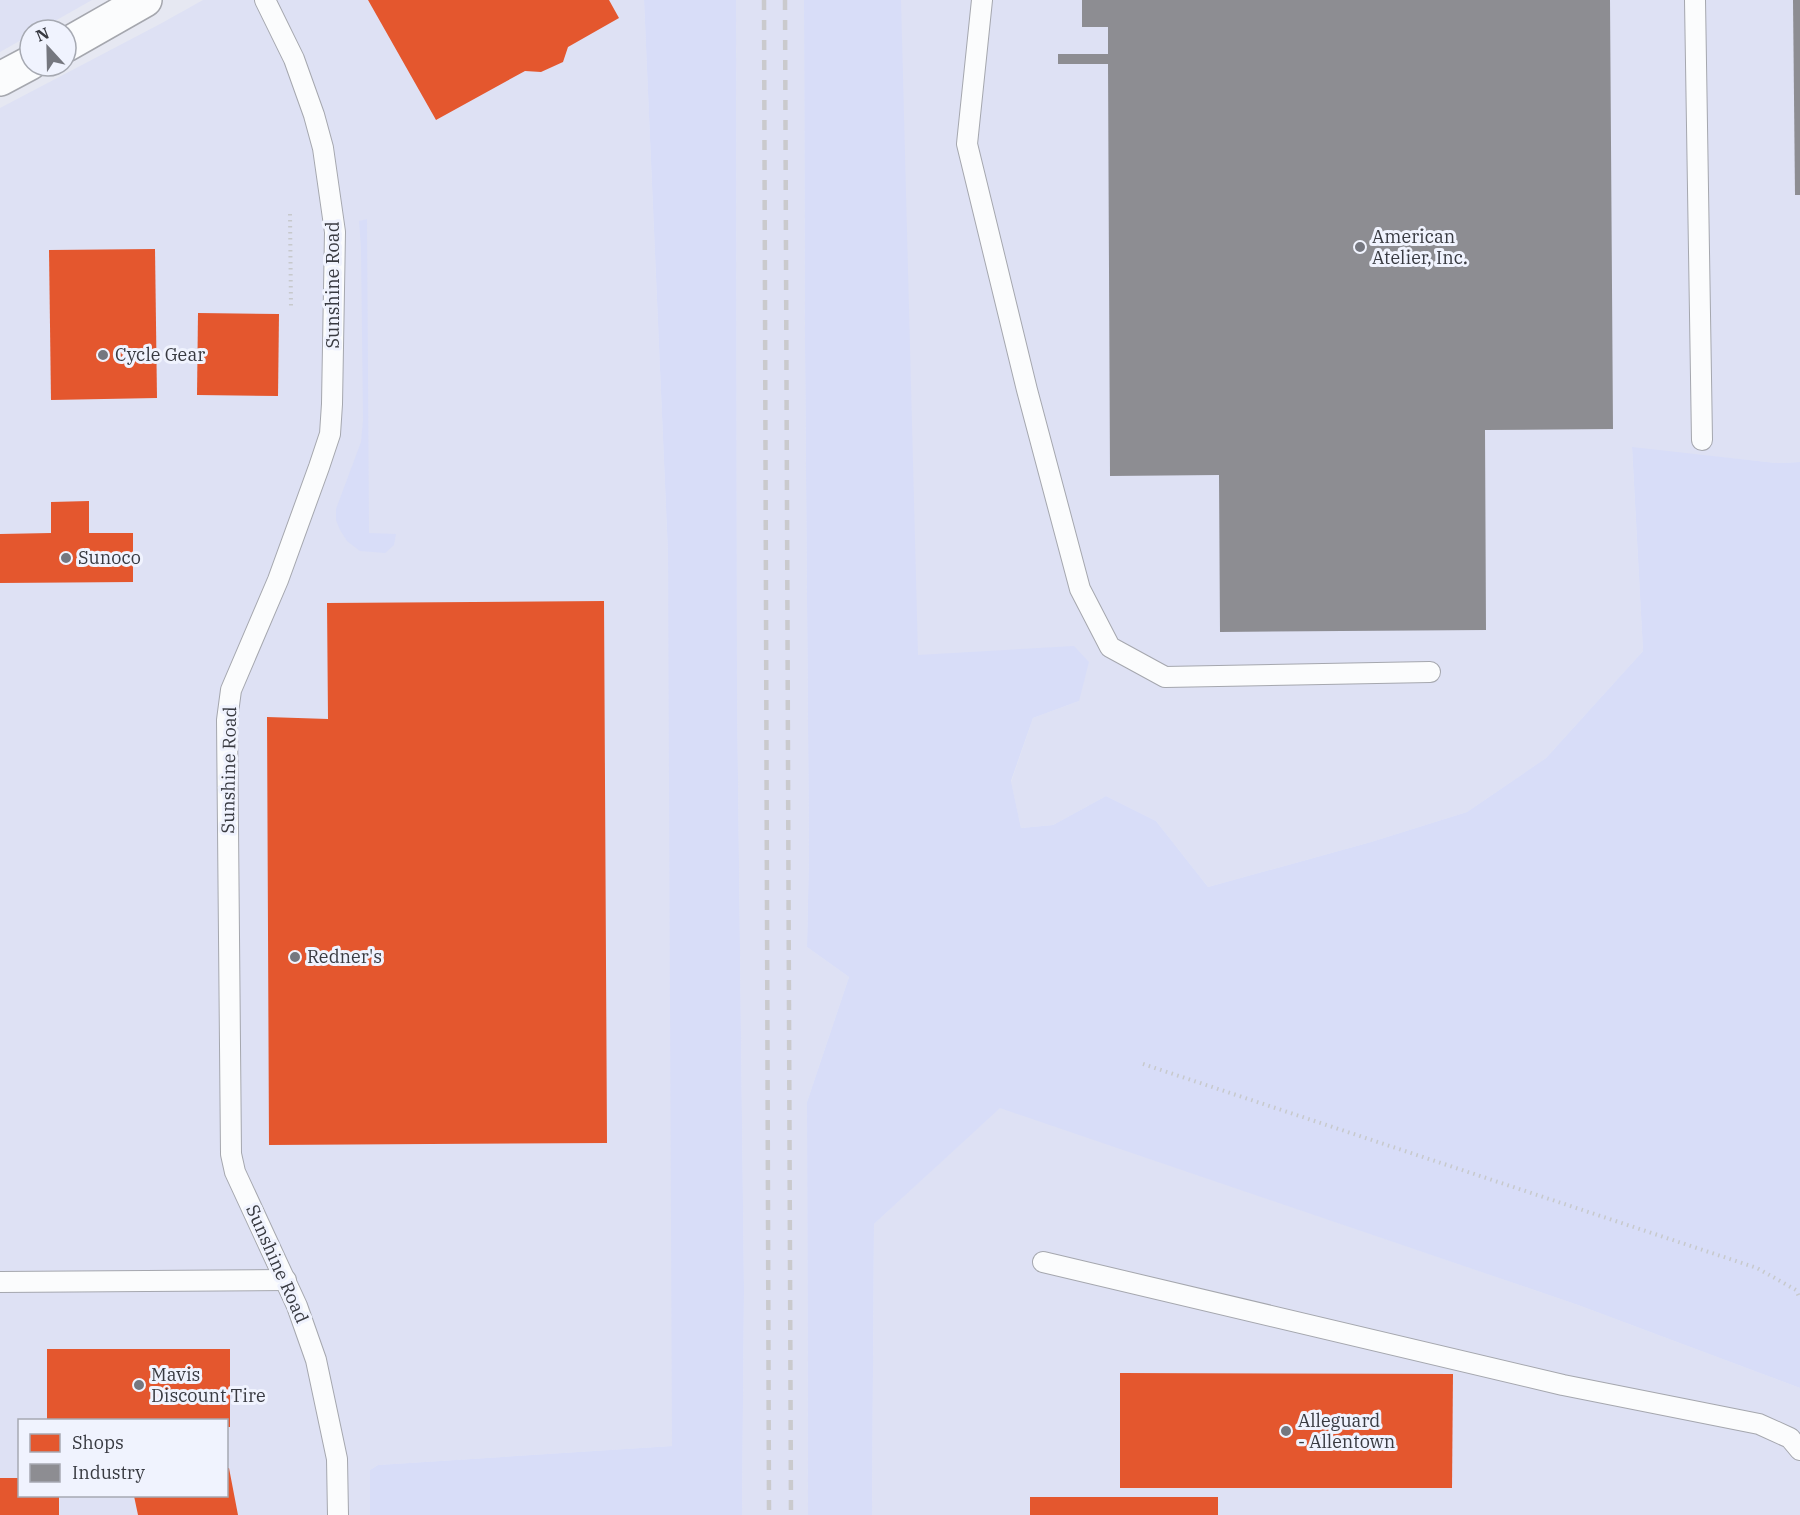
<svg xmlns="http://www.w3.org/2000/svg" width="1800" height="1515" font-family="'IBM Plex Serif',serif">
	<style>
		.built { fill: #dee1f4; fill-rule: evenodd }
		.green { fill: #d8ddf8 }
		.shops { fill: #e4572e }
		.industry { fill: #8d8d92 }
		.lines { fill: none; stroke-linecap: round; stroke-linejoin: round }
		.lane-casing { stroke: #a5a7ae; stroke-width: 22 }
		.secondary-casing { stroke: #a5a7ae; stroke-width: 36 }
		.path { stroke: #c7c9cc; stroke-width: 4; stroke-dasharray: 1.5 4.5; stroke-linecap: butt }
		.lane { stroke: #fbfcfd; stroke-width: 20 }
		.secondary { stroke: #fbfcfd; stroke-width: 33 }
		.rail { stroke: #cacacd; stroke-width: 4.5; stroke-dasharray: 10 10; stroke-linecap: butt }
		.poi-dot { fill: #75777f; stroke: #f0f3fe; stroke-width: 2 }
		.labels { text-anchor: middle; stroke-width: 6; stroke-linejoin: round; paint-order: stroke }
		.poi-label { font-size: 18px; fill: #383a41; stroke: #f0f3fe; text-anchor: start }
		.street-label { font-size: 18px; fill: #383a41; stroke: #f0f3fe }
	</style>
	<rect width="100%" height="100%" fill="#e6e8f2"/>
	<g class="built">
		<path d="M0 0H92L39 30H30V35L0 52Z"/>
		<path d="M203 0H644L668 554 677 1024 672 1446 378 1465 370 1470V1515H0V108L160 24ZM20 1420H226V1496H20Z"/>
		<path d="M736 0H804L805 347 809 853 807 947 849 977 807 1102 808 1515H742L744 1289 737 692Z"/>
		<path d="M880 0H1800V462L1776 463 1632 448 1643 651 1546 758 1467 812 1371 842 1208 887 1156 821 1106 796 1053 825 1021 828 1011 782 1033 718 1079 701 882 687Z"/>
		<path d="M1000 1107 1578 1305 1800 1388V1515H872L874 1224Z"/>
	</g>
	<g class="green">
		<path d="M644 0H736L737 692 744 1289 742 1515H370V1470L378 1465 672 1446 668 554Z"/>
		<path d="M804 0H901L918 655 1074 646 1089 662 1079 701 1033 718 1011 781 1021 828 1053 825 1106 796 1156 821 1208 887 1371 842 1467 812 1546 758 1643 651 1632 447 1776 463 1800 462V1388L1578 1305 1000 1108 874 1224 872 1515H808L807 1102 849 977 807 947 809 853 805 347Z"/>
		<path d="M367 219 369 533 396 534 394 545 385 553 360 551 347 541 340 530 336 520V509L361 442 363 420 361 247 359 221Z"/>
	</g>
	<g class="shops">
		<path d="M368 0H609L619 18 568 47 563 62 541 72 525 71 436 120Z"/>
		<path d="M155 249 157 398 51 400 49 250Z"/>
		<path d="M198 313 279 314 278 396 197 395Z"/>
		<path d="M89 501V533H133V582L0 583V534L51 533V502Z"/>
		<path d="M604 601 607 1143 269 1145 267 717 328 719 327 603Z"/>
		<path d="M47 1349H230V1427H226V1420H47Z"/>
		<path d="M1120 1373 1453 1374 1452 1488H1120Z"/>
		<path d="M226 1468H229L238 1515H138L134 1496H226Z"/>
		<path d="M0 1478H20V1496H59V1515H0Z"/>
		<rect x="1030" y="1497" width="188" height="18"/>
	</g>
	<g class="industry">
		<path d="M1082 0H1610L1613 429 1485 430 1486 630 1220 632 1219 475 1110 476 1108 64H1058V54H1108V27H1082Z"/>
		<path d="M1793 0H1800V195H1795Z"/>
	</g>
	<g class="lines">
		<g class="lane-casing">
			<g id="lane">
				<path d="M265 0 294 59 314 115 323 148 335 232 332 404 330 434 319 467 278 580 231 690 227 720 231 1154 235 1172 297 1306 316 1360 337 1459 338 1515"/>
				<path d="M982 0 967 144 1027 390 1080 589 1110 647 1165 677 1430 672"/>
				<path d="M1695 0 1702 440"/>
				<path d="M1043 1262 1563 1385 1759 1424 1790 1438 1800 1450"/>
				<path d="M0 1282 286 1280"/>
			</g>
		</g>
		<g class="secondary-casing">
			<g id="secondary">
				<path d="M66 45 145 0"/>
				<path d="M0 79 30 63"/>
			</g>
		</g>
		<g class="path">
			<path d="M290 214 291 308"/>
			<path d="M1143 1064 1757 1268 1796 1290 1800 1299"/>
		</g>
		<use href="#lane" class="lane"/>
		<use href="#secondary" class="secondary"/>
		<g class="rail">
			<path d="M764 0 769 1515"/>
			<path d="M785 0 791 1515"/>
		</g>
	</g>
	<g class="poi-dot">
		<circle cx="1360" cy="247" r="6"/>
		<circle cx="103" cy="355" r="6"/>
		<circle cx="66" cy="558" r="6"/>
		<circle cx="295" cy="957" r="6"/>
		<circle cx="139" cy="1385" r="6"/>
		<circle cx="1286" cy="1431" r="6"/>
	</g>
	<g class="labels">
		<g class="poi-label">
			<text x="1372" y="243">American<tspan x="1372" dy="21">Atelier, Inc.</tspan></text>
			<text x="115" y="361">Cycle Gear</text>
			<text x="78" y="564">Sunoco</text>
			<text x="307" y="963">Redner's</text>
			<text x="151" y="1381">Mavis<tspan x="151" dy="21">Discount Tire</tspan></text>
			<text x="1298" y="1427">Alleguard<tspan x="1298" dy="21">- Allentown</tspan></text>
		</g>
		<g class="street-label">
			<text transform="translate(333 285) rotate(-90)" y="6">Sunshine Road</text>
			<text transform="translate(229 770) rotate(-89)" y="6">Sunshine Road</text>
			<text transform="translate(277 1264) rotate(66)" y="6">Sunshine Road</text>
		</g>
	</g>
	<rect x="18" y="1419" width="210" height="78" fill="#f0f3fe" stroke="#a6a9b2" stroke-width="1.5"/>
	<rect x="30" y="1434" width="30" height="18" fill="#e4572e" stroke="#a6a9b2" stroke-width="1.5"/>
	<text x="72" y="1449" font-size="18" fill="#383a41">Shops</text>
	<rect x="30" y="1464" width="30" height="18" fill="#8d8d92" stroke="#a6a9b2" stroke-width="1.5"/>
	<text x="72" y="1479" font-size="18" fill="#383a41">Industry</text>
	<g transform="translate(48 48) rotate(338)"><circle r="28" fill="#f0f3fe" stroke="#a6a9b2" stroke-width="1.5"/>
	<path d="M0-4.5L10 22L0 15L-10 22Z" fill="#75777f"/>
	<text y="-9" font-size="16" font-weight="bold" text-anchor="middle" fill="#383a41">N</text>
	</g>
</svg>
